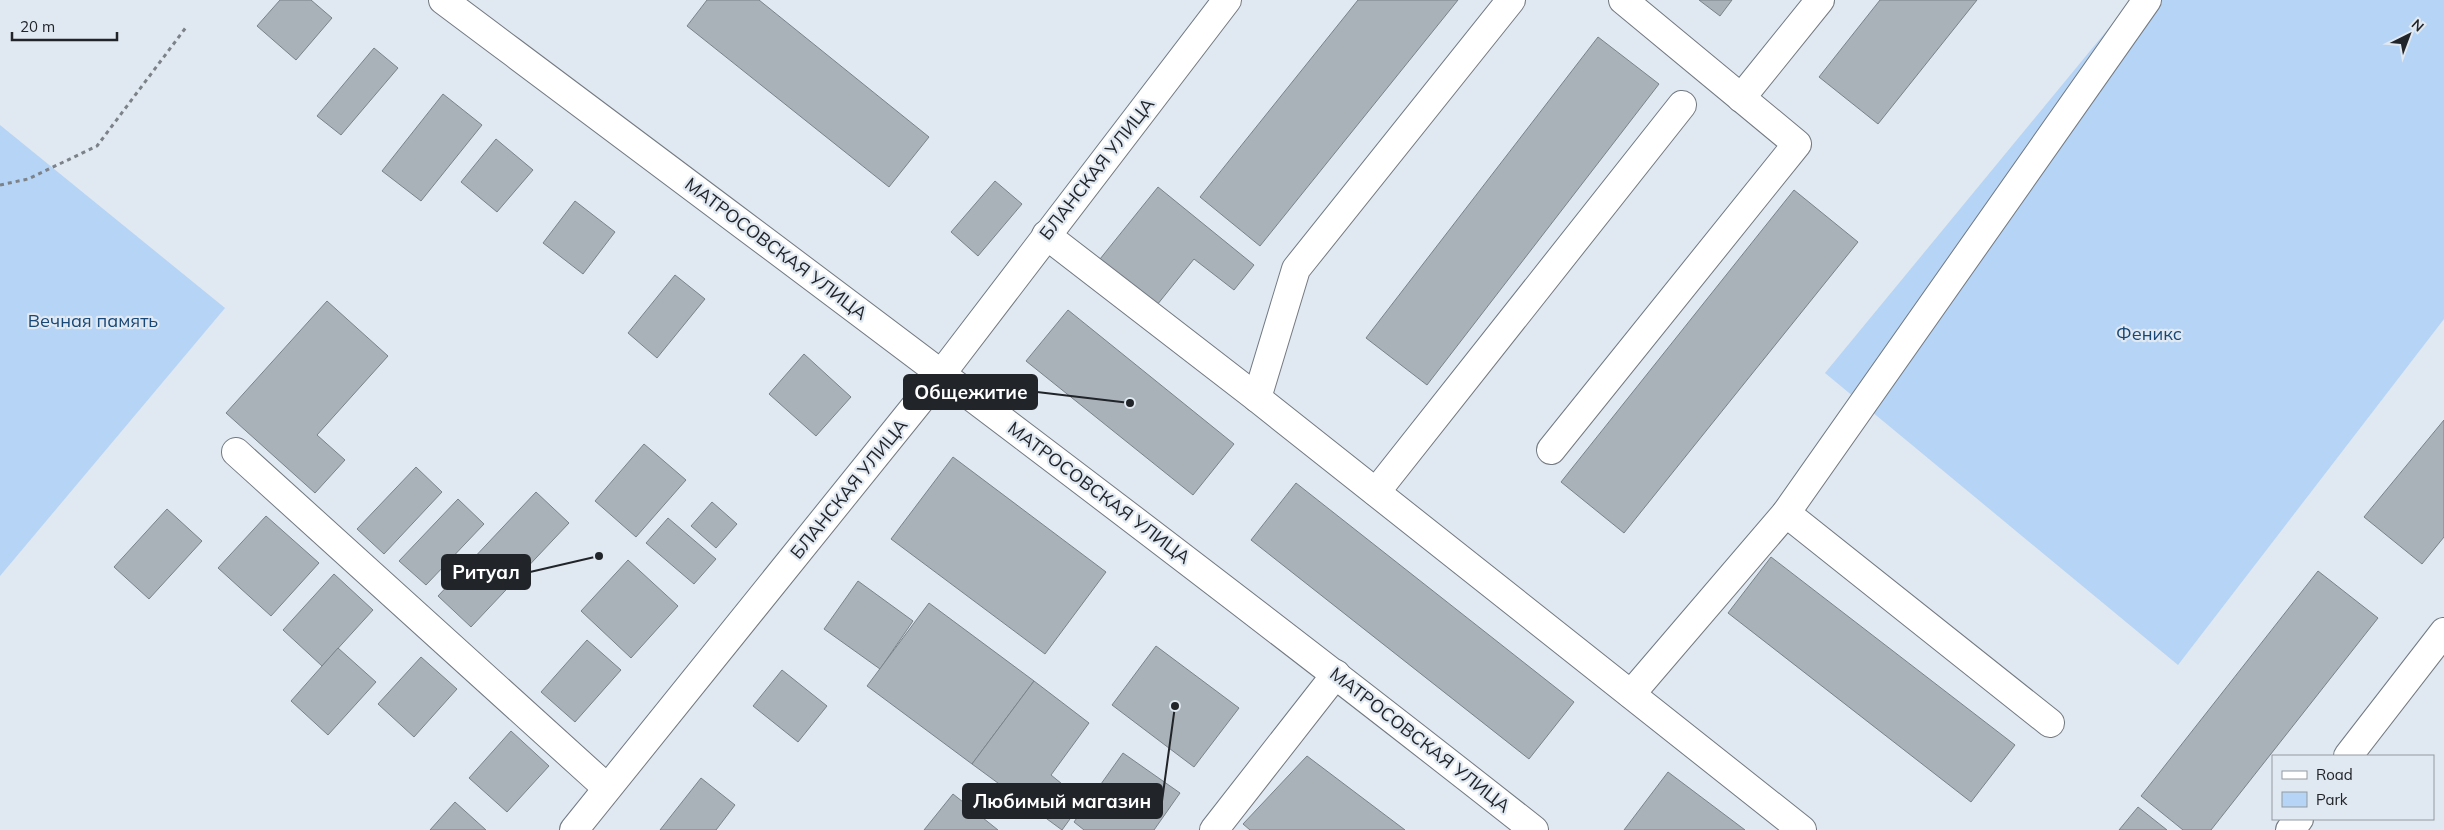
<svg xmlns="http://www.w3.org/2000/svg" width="2444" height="830" font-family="Mulish,sans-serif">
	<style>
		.green { fill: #b6d4f5 }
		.building { fill: #a9b1b9; stroke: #7a828a }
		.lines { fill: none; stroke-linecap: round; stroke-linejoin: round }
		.minor-casing { stroke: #727981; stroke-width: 30 }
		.highway-casing { stroke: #727981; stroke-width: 30 }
		.path { stroke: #7c8288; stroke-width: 3; stroke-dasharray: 4 4; stroke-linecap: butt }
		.minor { stroke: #fff; stroke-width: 28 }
		.highway { stroke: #fff; stroke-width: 28 }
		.labels { text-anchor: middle; stroke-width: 4.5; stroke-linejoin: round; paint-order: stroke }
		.street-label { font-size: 18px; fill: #212428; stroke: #e0e8f1 }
		.park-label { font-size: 18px; fill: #184878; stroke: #e0e8f1 }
		.leader { fill: none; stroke: #212428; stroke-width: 2 }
		.callout-dot { fill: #212428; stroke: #e0e8f1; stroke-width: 2 }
		.callout { fill: #212428; stroke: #212428; stroke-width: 2 }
		.callout-label { font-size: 19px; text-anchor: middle; font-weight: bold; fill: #fff }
	</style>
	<rect width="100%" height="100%" fill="#e0e8f1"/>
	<g class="green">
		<path d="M2132 0H2444V319L2178 665 1825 373Z"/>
		<path d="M0 125 225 308 0 576Z"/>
	</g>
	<g class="building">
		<path d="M280 0H311L332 18 296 60 257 26Z"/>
		<path d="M707 0H759L929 137 889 187 687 26Z"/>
		<path d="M1358 0H1458L1260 246 1200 197Z"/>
		<path d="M1699 0H1732L1720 16Z"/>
		<path d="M1880 0H1977L1878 124 1819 77Z"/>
		<path d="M1598 37 1659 84 1427 385 1366 338Z"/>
		<path d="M374 48 398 68 341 135 317 116Z"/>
		<path d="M443 94 482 125 421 201 382 171Z"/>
		<path d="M496 139 533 170 497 212 461 182Z"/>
		<path d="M995 181 1022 204 978 256 951 232Z"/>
		<path d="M1158 187 1254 265 1234 290 1194 259 1157 305 1100 259Z"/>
		<path d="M1794 190 1858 242 1624 533 1561 482Z"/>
		<path d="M575 201 615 232 583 274 543 243Z"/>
		<path d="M675 275 705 299 657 358 628 333Z"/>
		<path d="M327 301 388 356 317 435 345 460 315 493 226 413Z"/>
		<path d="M1068 310 1234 444 1193 495 1026 361Z"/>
		<path d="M804 354 851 397 816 436 769 394Z"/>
		<path d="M2444 420V537L2422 564 2364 517Z"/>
		<path d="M644 444 686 480 636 537 595 501Z"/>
		<path d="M953 457 1106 572 1045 654 891 539Z"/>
		<path d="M416 467 442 492 384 554 357 529Z"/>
		<path d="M1296 483 1574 702 1529 759 1251 540Z"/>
		<path d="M536 492 569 523 471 627 438 596Z"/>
		<path d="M458 499 484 524 426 585 399 561Z"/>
		<path d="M712 502 737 524 716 548 691 526Z"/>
		<path d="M167 509 202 541 149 599 114 567Z"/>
		<path d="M266 516 319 563 271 616 218 568Z"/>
		<path d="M668 518 716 559 694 584 646 543Z"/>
		<path d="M1771 557 2015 745 1971 802 1728 613Z"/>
		<path d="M628 560 678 606 631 658 581 611Z"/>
		<path d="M2318 571 2378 618 2211 830H2183L2141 796Z"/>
		<path d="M334 574 373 610 322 666 283 630Z"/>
		<path d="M858 581 913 621 880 669 824 629Z"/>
		<path d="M929 603 1034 681 972 764 867 686Z"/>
		<path d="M587 640 621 670 575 722 541 692Z"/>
		<path d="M1156 646 1239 708 1194 767 1112 705Z"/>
		<path d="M338 648 376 682 328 735 291 701Z"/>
		<path d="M421 657 457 689 414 737 378 704Z"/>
		<path d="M782 670 827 706 798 742 753 706Z"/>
		<path d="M1034 681 1089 723 1051 775 1083 801 1062 830 972 764Z"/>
		<path d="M511 731 549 766 507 812 469 778Z"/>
		<path d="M1123 753 1180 793 1154 830H1084L1074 822Z"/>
		<path d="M1307 756 1405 830H1250L1243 824Z"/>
		<path d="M1668 772 1745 830H1624Z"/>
		<path d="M701 778 735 805 716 830H660Z"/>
		<path d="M953 794 998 830H924Z"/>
		<path d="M455 802 486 830H430Z"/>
		<path d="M2138 807 2167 830H2119Z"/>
	</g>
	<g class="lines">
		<g class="minor-casing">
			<g id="minor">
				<path d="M1741 98 1820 0"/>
				<path d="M1046 235 1257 398 1802 830"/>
				<path d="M1257 398 1296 269 1511 0"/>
				<path d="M1551 450 1797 144 1623 0"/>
				<path d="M236 452 607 788"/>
				<path d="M1376 492 1682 105"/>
				<path d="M1786 513 2147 0"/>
				<path d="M1631 694 1786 513 2050 723"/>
				<path d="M2348 756 2444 632"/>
				<path d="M574 830 942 373 1227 0"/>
				<path d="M1214 830 1336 674"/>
				<path d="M2290 830 2299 819"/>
			</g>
		</g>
		<g class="highway-casing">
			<path id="highway" d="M443 0C809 274 1175 547 1534 830"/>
		</g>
		<path class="path" d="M0 185 28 179 97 146 187 26"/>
		<use href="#minor" class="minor"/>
		<use href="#highway" class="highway"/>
	</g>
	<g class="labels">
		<g class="street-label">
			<text transform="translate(1097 169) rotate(-52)" y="6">БЛАНСКАЯ УЛИЦА</text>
			<text transform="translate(776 249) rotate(37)" y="6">МАТРОСОВСКАЯ УЛИЦА</text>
			<text transform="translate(849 489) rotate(-51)" y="6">БЛАНСКАЯ УЛИЦА</text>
			<text transform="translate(1099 493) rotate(37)" y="6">МАТРОСОВСКАЯ УЛИЦА</text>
			<text transform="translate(1420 740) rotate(38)" y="6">МАТРОСОВСКАЯ УЛИЦА</text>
		</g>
		<g class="park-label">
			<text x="93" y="327">Вечная память</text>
			<text x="2149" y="340">Феникс</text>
		</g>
	</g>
	<path class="leader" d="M1130 403L1037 392M599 556L530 572M1175 706L1162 801"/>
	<g class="callout-dot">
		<circle cx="1130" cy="403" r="5"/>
		<circle cx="599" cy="556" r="5"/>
		<circle cx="1175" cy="706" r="5"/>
	</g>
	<g class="callout">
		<rect x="904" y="375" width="133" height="34" rx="5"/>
		<rect x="442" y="555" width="88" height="34" rx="5"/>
		<rect x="963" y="784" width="199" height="34" rx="5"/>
	</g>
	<g class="callout-label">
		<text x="971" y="399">Общежитие</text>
		<text x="486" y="579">Ритуал</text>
		<text x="1062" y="808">Любимый магазин</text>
	</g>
	<rect x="2272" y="755" width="162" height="65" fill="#e0e8f1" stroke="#949aa1"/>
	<rect x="2282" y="771" width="25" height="8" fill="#ffffff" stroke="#949aa1"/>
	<text x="2316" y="780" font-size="15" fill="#212428">Road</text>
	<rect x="2282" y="792" width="25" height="15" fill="#b6d4f5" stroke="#949aa1"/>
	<text x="2316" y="805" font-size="15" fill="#212428">Park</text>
	<g transform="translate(2409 35) rotate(42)" stroke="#e0e8f1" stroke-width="4" paint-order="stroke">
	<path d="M0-4L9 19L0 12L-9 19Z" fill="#212428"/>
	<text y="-8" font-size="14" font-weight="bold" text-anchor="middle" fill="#212428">N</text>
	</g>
	<path d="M12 32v8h105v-8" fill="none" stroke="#212428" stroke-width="2.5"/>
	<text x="20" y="32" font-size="15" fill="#212428" stroke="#e0e8f1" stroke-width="4" paint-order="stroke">20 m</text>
</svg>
